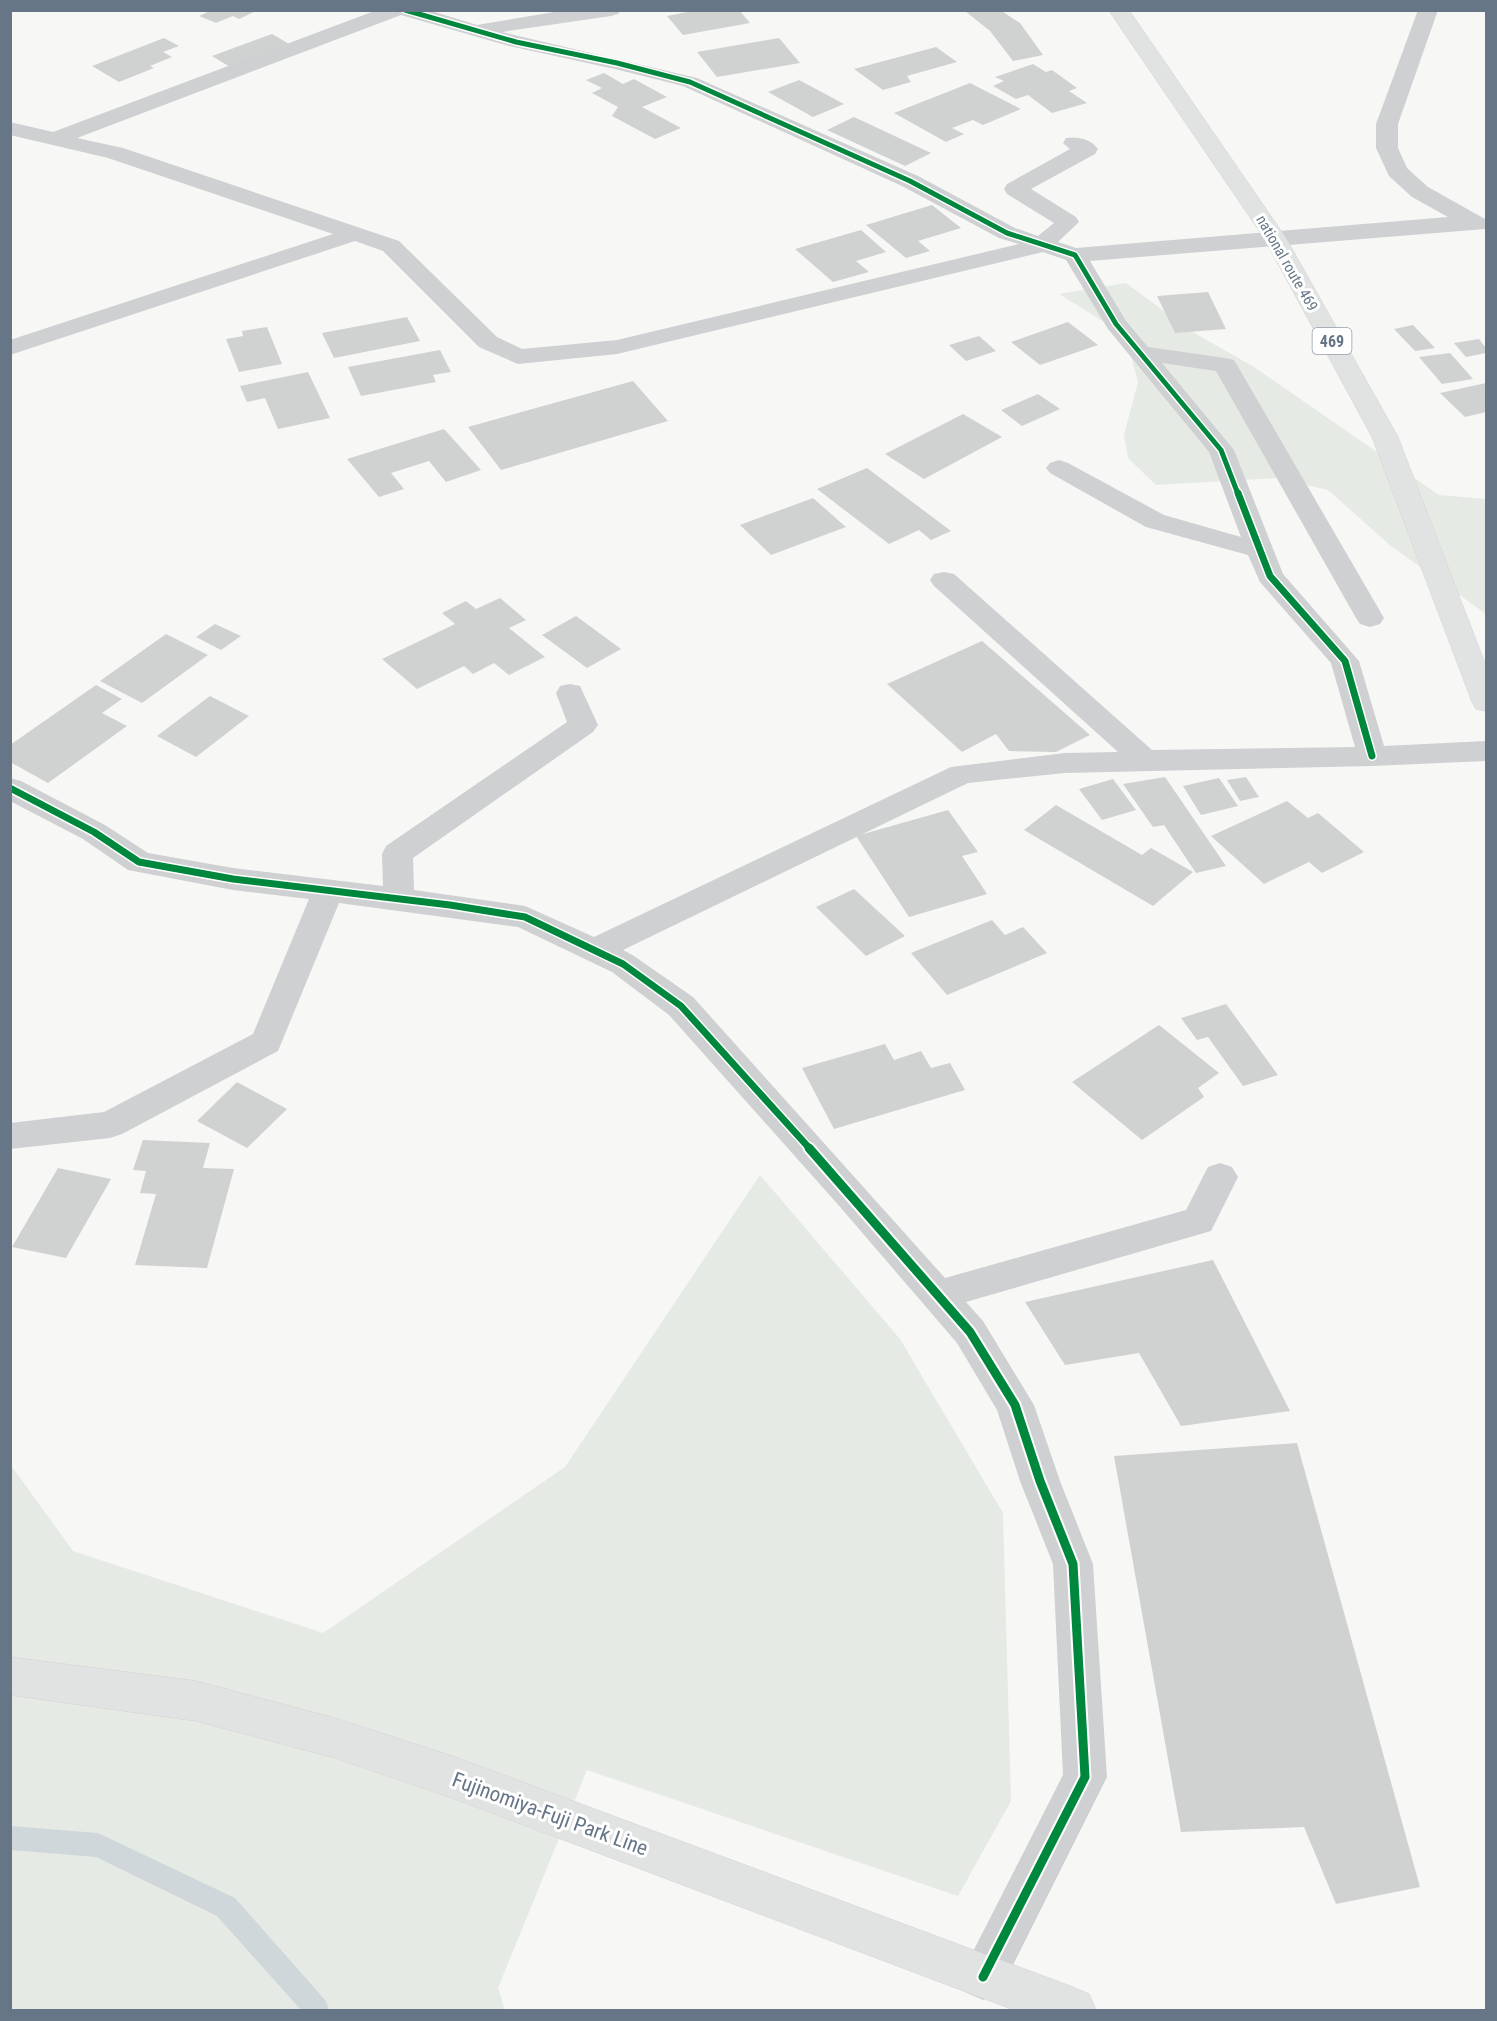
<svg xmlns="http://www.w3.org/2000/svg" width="1497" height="2021" font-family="'Roboto Condensed',sans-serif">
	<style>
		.green { fill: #e6eae4 }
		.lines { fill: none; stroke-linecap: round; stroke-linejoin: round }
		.stream { fill: #d0d7db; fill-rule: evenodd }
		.building { fill: #d0d2d2 }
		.secondary-casing { stroke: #d2d4d5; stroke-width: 1 }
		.trunk-casing { stroke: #d3d4d4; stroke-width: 1 }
		.minor { fill: #ced0d1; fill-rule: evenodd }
		.secondary { fill: #e1e2e2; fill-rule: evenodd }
		.trunk { fill: #e1e2e2; fill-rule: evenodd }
		.cycleway-far2-casing { stroke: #fff; stroke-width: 8 }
		.cycleway-far1-casing { stroke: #fff; stroke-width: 10 }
		.cycleway-casing { stroke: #fff; stroke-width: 13 }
		.cycleway-far2 { stroke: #00873e; stroke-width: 5 }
		.cycleway-far1 { stroke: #00873e; stroke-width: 7 }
		.cycleway { stroke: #00873e; stroke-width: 9 }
		.labels { text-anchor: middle; stroke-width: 6; stroke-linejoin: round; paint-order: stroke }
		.far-street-label { font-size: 15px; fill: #667687; stroke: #fff }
		.shield { fill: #fff; stroke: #949fab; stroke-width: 1.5 }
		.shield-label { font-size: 16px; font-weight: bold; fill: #667687 }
		.near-street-label { font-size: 21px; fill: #667687; stroke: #fff }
	</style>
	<rect width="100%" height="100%" fill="#f7f7f6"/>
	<g class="green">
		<path d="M1126 283 1191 331 1254 367 1439 495 1486 499V614L1391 546 1328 490 1277 478 1156 485 1128 458 1124 435 1138 382 1125 335 1059 294Z"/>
		<path d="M760 1175 900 1339 1003 1513 1011 1801 958 1896 587 1770 498 1988 505 2010H11L10 1464 73 1551 323 1633 565 1467Z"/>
	</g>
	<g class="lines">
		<path class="stream" d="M10 1826 98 1833 235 1898 326 2001 329 2010H301L217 1916 96 1857 10 1850Z"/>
	</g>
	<g class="building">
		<path d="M212 10H258L239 19 233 16 216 23 199 16Z"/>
		<path d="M697 10H739L750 23 683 35 667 16Z"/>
		<path d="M1000 10 1020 23 1043 55 1013 61 990 31 965 11Z"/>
		<path d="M272 34 291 45 230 67 212 56Z"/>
		<path d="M164 38 179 46 163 52 172 57 150 66 154 68 119 82 92 66Z"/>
		<path d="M779 38 800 63 717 77 697 52Z"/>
		<path d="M936 47 957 62 907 76 911 82 883 90 854 69Z"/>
		<path d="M1033 64 1046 72 1052 70 1077 88 1069 91 1087 103 1052 113 1028 95 1016 99 993 86 1004 81 995 77Z"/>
		<path d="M604 73 623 84 634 79 667 97 642 107 681 128 655 139 612 116 618 107 592 93 602 88 586 80Z"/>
		<path d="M799 80 844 104 813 117 768 92Z"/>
		<path d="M970 83 1021 109 983 125 973 120 952 128 964 134 946 142 894 113Z"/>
		<path d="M854 117 931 153 905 166 827 130Z"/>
		<path d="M932 205 961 228 918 241 930 251 906 258 866 225Z"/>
		<path d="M861 230 886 252 856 261 869 272 833 282 795 249Z"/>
		<path d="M1208 292 1226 329 1175 333 1157 296Z"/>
		<path d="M407 317 420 341 334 358 322 333Z"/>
		<path d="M1068 322 1098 345 1040 365 1011 342Z"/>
		<path d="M1413 325 1435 348 1415 351 1394 329Z"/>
		<path d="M267 327 282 364 239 372 226 339 243 336 242 331Z"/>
		<path d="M979 336 996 351 966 361 949 345Z"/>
		<path d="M1479 339 1486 348V353L1466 357 1454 343Z"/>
		<path d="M440 350 451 372 433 375 436 382 361 396 348 367Z"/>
		<path d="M1450 353 1473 379 1442 384 1419 357Z"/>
		<path d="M308 372 330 418 278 429 265 398 247 402 240 386Z"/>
		<path d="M633 381 668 421 501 470 468 427Z"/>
		<path d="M1486 383V412L1465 417 1440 393Z"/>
		<path d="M1038 394 1060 409 1022 426 1001 410Z"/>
		<path d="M963 414 1002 437 924 479 885 454Z"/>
		<path d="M444 429 481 470 446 482 429 461 391 473 404 489 379 497 347 459Z"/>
		<path d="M867 468 951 531 931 540 919 530 889 544 817 489Z"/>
		<path d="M813 498 846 527 771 555 740 525Z"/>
		<path d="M500 598 526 620 509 628 545 657 509 675 494 663 473 674 464 666 417 689 382 659 455 624 442 613 466 601 476 609Z"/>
		<path d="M576 616 621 649 587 668 542 635Z"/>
		<path d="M215 624 241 636 221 650 196 637Z"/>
		<path d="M166 634 208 655 142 703 100 681Z"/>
		<path d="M982 641 1090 735 1056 752 1009 751 996 734 962 752 887 684Z"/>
		<path d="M96 685 122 699 102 713 127 726 48 783 10 762V745Z"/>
		<path d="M210 696 249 716 196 757 157 736Z"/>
		<path d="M1165 777 1226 866 1196 873 1164 825 1153 827 1123 784Z"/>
		<path d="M1246 777 1259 797 1240 801 1227 780Z"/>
		<path d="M1219 778 1238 806 1201 815 1183 786Z"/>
		<path d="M1113 779 1136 810 1102 820 1079 789Z"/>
		<path d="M1287 801 1308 818 1318 813 1364 852 1322 873 1309 862 1264 884 1211 836Z"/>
		<path d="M1056 805 1142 855 1151 848 1193 872 1153 906 1024 830Z"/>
		<path d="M948 810 978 852 962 856 987 894 909 917 856 836Z"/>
		<path d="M854 889 905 936 866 956 816 907Z"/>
		<path d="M992 920 1005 935 1023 927 1047 953 947 995 911 953Z"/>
		<path d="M1226 1004 1278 1075 1243 1086 1208 1037 1197 1040 1181 1018Z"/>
		<path d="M1159 1025 1219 1073 1198 1088 1204 1097 1142 1140 1072 1082Z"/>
		<path d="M885 1044 894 1060 921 1051 931 1068 950 1063 965 1090 834 1129 802 1068Z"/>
		<path d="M237 1082 287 1109 247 1148 197 1121Z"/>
		<path d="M143 1140 210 1143 203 1168 234 1169 207 1268 135 1265 156 1194 140 1193 146 1171 133 1170Z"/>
		<path d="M58 1168 111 1179 66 1258 12 1247Z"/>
		<path d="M1213 1260 1290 1411 1181 1426 1139 1353 1065 1365 1025 1302Z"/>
		<path d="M1297 1443 1420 1887 1336 1904 1304 1827 1181 1832 1114 1456Z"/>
	</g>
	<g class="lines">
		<g class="secondary-casing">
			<path id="secondary" d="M10 1657 196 1681 335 1718 455 1757 1073 1987 1089 1994 1096 2010H1014L455 1799 335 1758 196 1721 10 1695Z"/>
		</g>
		<g class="trunk-casing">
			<path id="trunk" d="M1109 10H1129L1286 238 1398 437 1486 666V711L1476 709 1472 702 1372 437 1264 238Z"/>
		</g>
		<path class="minor" d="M377 10H428L477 25 566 10H621L618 14 611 16 502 32 697 78 918 176 1015 228 1038 236 1054 223 1007 194 1004 189 1007 184 1070 149 1063 143 1066 138C1077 136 1091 139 1098 149L1095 154 1031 189 1076 217 1079 222 1058 242 1076 248 1448 217 1412 197 1389 176 1376 148V124L1418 10H1438L1398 124V148L1407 168 1428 187 1485 219V229L1090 261 1126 321 1148 347 1225 358 1234 360 1237 365 1384 618 1380 624 1370 627 1360 624 1356 618 1216 371 1162 363 1234 450 1283 574 1359 661 1384 746 1486 741V761L1372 766 1065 773 968 783 623 950 634 956 693 997 945 1278 1186 1210 1208 1167 1220 1163 1232 1167 1238 1177 1211 1231 966 1302 983 1321 1034 1405 1060 1481 1093 1564 1107 1777 999 1993 983 2000 967 1993 960 1977 1063 1775 1053 1564 1020 1481 997 1410 957 1343 841 1208 669 1015 612 972 518 927 339 903 278 1051 122 1134 110 1138 10 1149V1123L104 1112 253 1034 309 899 233 890 128 870 83 839 10 801V778L21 781 105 825 148 853 233 868 383 886 382 854 386 846 567 722 556 693 560 686 570 684 580 686 598 725 593 732 413 858 414 890 525 906 594 937 951 767 1065 753 1118 752 934 586 930 580 934 574 944 572 954 574 1152 750 1355 747 1331 663 1260 582 1248 555 1146 527 1050 473 1046 468 1050 463 1059 460 1068 463 1164 515 1241 537 1209 452 1108 329 1066 260 1043 252 617 354 518 364 479 347 383 251 355 241 10 355V340L333 234 108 158 10 135V122L53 132ZM401 15 509 46 615 69 683 86 902 186 999 238 1019 244 617 340 522 349 497 337 399 241 123 148 77 138Z"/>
		<use href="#secondary" class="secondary"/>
		<use href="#trunk" class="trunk"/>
		<g class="cycleway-far2-casing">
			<path id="cycleway-far2" d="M405 10 516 42 617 63 690 82 910 181 1007 233 1075 255 1116 324 1221 450 1238 494"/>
		</g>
		<g class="cycleway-far1-casing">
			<g id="cycleway-far1">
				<path d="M1238 493 1270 576 1345 661 1372 756"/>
				<path d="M10 788 94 832 139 862 233 879 450 905 525 917 623 964 681 1006 811 1150"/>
			</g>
		</g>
		<g class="cycleway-casing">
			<path id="cycleway" d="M809 1148 970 1332 1015 1405 1040 1481 1073 1564 1085 1777 983 1977"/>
		</g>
		<use href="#cycleway-far2" class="cycleway-far2"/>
		<use href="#cycleway-far1" class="cycleway-far1"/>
		<use href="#cycleway" class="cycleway"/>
	</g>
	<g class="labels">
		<g class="far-street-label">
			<text transform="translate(1287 263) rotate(60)" y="5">national route 469</text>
		</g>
		<rect class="shield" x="1312.5" y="328" width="39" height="26" rx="4.5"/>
		<g class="shield-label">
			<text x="1332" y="347">469</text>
		</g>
		<g class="near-street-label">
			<text transform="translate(550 1814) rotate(20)" y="7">Fujinomiya-Fuji Park Line</text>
		</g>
	</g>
	<rect width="1497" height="2021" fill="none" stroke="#667687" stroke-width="24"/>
</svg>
